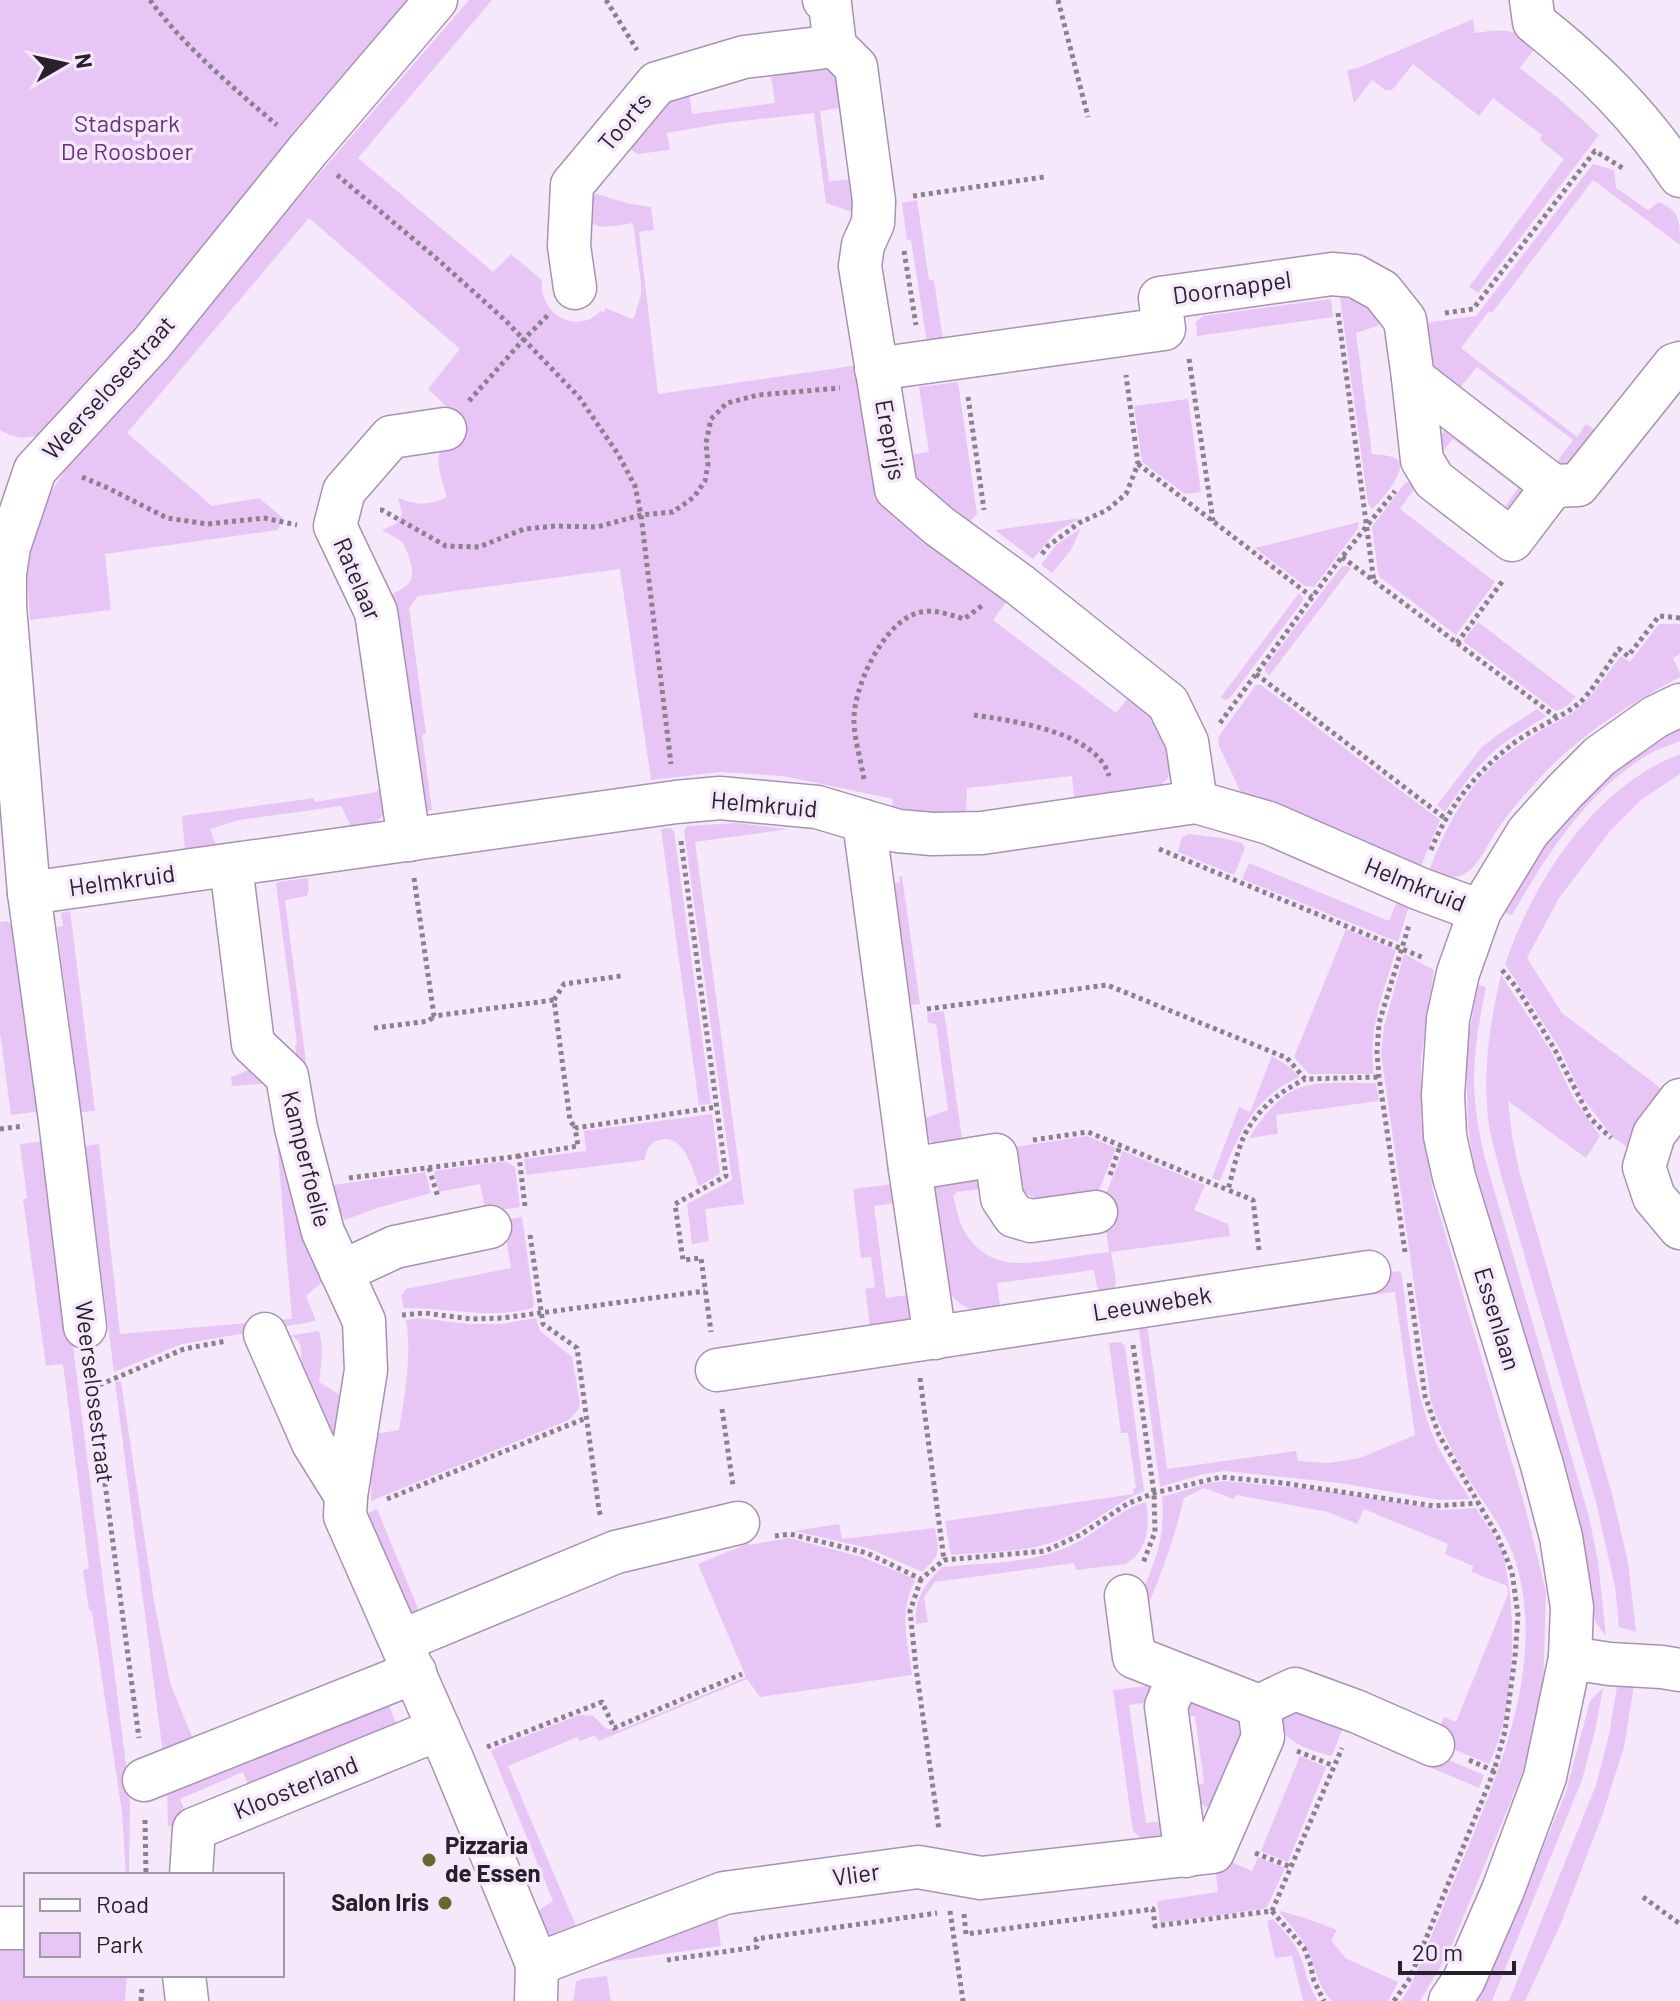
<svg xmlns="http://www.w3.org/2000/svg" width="1680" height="2001" font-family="Barlow,sans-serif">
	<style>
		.green { fill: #e7c6f6 }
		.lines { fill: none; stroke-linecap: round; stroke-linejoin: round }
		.minor-casing { stroke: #a793b1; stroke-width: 45 }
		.path { stroke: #8a808f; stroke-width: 5; stroke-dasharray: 4 4; stroke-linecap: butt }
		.minor { stroke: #fff; stroke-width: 42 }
		.poi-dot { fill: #6e6430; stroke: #f5e8fb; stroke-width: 3 }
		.labels { text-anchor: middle; stroke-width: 7; stroke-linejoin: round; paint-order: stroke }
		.street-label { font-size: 24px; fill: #28202c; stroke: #f5e8fb }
		.park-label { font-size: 24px; fill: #65317b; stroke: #f5e8fb }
		.poi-label { font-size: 24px; font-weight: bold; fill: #28202c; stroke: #f5e8fb; text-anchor: start }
	</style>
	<rect width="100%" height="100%" fill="#f5e8fb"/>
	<g class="green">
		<path d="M0 0H420L47 431C29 440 17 440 0 430Z"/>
		<path d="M469 0H492L358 158 493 272 511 254 542 280C539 306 563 330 590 319 594 317 597 314 601 311L603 313 606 308 632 319 634 318 641 294V283L633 223C619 225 603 230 591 223L590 196 597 194 630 204 651 207 654 230 639 232 658 394 859 365 876 471 1010 597 993 620 1116 713 1135 689 1173 749 1168 778 1156 790 1075 805 1072 776 967 788 966 814 891 812 893 799 783 776 720 772 651 780 620 569 418 596 409 608 426 734 422 735 432 810 425 811 387 599C393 591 404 590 409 583 417 573 407 552 403 542L382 530 396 524 402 514 398 498C415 505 430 506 447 497 434 457 434 452 461 420L428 389 460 349 309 218 127 433 212 506 259 498 283 518 278 530 105 554 111 610 30 620 27 568 35 531 46 500 78 450 108 419Z"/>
		<path d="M1473 19 1475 33C1506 29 1511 28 1537 46L1520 68 1558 98 1599 135 1478 293 1469 287 1564 159 1540 140 1542 135 1493 98 1479 116 1413 64 1392 90H1385L1372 80 1354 103 1347 70 1358 68Z"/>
		<path d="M819 68C842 73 840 87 845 107L820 111 829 181 854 179 858 214 826 203 814 113 724 123 667 133 670 150 637 154 632 150 630 144 670 94 688 86 692 114 775 103 771 75Z"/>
		<path d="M1593 164 1614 170 1616 188 1648 210 1659 202C1680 211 1680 220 1680 245L1593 180 1492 313 1489 311 1461 348 1577 437 1586 424 1600 433 1572 470 1556 463 1573 440 1477 367 1459 389 1431 366 1424 323 1476 316Z"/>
		<path d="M917 200 929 280H934L943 340 927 342 911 240H907L902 203Z"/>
		<path d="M1349 296 1354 298 1380 317 1381 321 1377 326 1356 333 1372 454C1380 455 1392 455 1398 460 1408 471 1380 502 1372 509L1368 503 1340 297Z"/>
		<path d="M1331 299 1333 317 1197 336 1196 322 1203 316Z"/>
		<path d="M958 382 977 514 965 527 919 492 903 456 929 452 919 387Z"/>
		<path d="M1188 399 1201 492 1185 494 1142 462 1134 406Z"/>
		<path d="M1449 424 1532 485 1511 516 1502 511 1518 488 1453 439 1436 460 1428 453Z"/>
		<path d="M1408 482 1412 483 1414 489 1400 509 1495 582 1456 635 1380 577 1378 573 1372 527 1405 483Z"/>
		<path d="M1081 518 1056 532 1033 559 995 530Z"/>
		<path d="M1359 522 1357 530 1314 587 1305 586 1255 548Z"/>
		<path d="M1081 528 1071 550 1052 573 1041 565 1056 545Z"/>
		<path d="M1347 566 1351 568 1269 676 1265 671V667L1341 567Z"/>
		<path d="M1299 593 1303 598 1302 602 1230 698 1224 700 1221 697Z"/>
		<path d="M1478 622 1576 697 1566 707 1556 711 1463 641Z"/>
		<path d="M1659 624H1680V654L1673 658 1680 673V677C1628 704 1575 738 1536 782 1522 797 1509 813 1497 830 1487 845 1480 865 1464 874 1452 880 1440 878 1428 875 1444 829 1468 782 1509 752 1519 745 1529 738 1540 731 1552 724 1566 718 1577 709 1594 695 1607 673 1621 656L1630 662Z"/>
		<path d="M1256 685H1261L1440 820 1419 871 1245 801 1219 746 1218 739 1221 733Z"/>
		<path d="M1537 709 1546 716C1532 726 1517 734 1503 744 1479 762 1462 787 1445 812L1437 805 1481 748 1497 735Z"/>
		<path d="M1680 723V741C1671 745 1660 748 1651 753 1587 790 1548 853 1512 915L1504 913 1526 869 1585 792Z"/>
		<path d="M1680 754V774L1641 800 1610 831 1559 898 1527 958 1562 1013 1662 1089 1638 1120 1628 1148 1612 1136 1582 1097 1560 1049 1505 964C1534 880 1594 787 1680 754Z"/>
		<path d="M385 789C390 819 379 823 353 830L341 806 239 820 210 829 219 853 186 862 182 816 314 798 315 802 377 792V790Z"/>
		<path d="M736 823 789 829 695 842 744 1204 705 1209 709 1241 692 1244 687 1204 732 1180 684 830 687 826Z"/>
		<path d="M671 828 674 831 711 1104 699 1105 661 829Z"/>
		<path d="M1189 834 1222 838 1242 843 1245 848 1234 875 1178 852 1182 837Z"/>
		<path d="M1249 863 1389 921 1400 894 1411 899 1398 942 1242 879Z"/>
		<path d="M902 876 920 1004 911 1005V1000L903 1001 887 889 895 888 894 883 900 882 899 877Z"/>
		<path d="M308 878 309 889 307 896 285 900 319 1163 298 1068 295 1045 297 1044 276 884 278 882Z"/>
		<path d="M70 911 95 1111 81 1112 57 927 63 926 61 913Z"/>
		<path d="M7 921 19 931 42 1111 11 1115 0 1033V922Z"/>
		<path d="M1346 929 1396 950C1384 991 1367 1031 1374 1074H1309L1294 1057Z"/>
		<path d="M1404 954 1434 970 1421 1058V1120L1433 1192 1526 1510 1546 1592 1543 1692 1523 1771 1449 1952 1420 2001H1401L1411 1985C1430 1940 1448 1895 1467 1850 1503 1762 1545 1660 1516 1563 1507 1533 1488 1509 1471 1483 1455 1458 1441 1431 1431 1402L1381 1054 1384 1027Z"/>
		<path d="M1501 975 1551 1051 1573 1097 1600 1136 1586 1158 1508 1101 1512 1136 1519 1170 1612 1494 1628 1562 1636 1632 1619 1627 1615 1587 1596 1502 1501 1175C1497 1159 1492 1142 1489 1126 1482 1075 1489 1025 1501 975Z"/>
		<path d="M1478 985 1486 987C1480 1017 1474 1049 1474 1080 1474 1106 1479 1130 1484 1155L1589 1517 1598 1561 1606 1636 1596 1623 1591 1607 1508 1286 1474 1165 1468 1126 1466 1064 1464 1062Z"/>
		<path d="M944 1011 963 1146C936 1146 927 1149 922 1119L948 1110 936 1024 928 1023 927 1013Z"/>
		<path d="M1272 1056 1291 1068 1299 1077C1251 1099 1238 1136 1220 1181L1212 1178 1239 1107 1250 1112Z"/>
		<path d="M261 1066C270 1070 277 1078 281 1087L291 1150 307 1195 308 1221 311 1237 318 1257 329 1276 306 1296 316 1321 182 1344 114 1372 85 1146 99 1144 120 1334 292 1319 272 1083 232 1086 231 1077C242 1074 250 1067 261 1066Z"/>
		<path d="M1376 1083 1379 1101 1276 1115 1278 1134 1249 1138C1290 1075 1307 1083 1376 1083Z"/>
		<path d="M712 1114 720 1174 699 1186C692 1169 684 1132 659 1140 649 1143 646 1150 645 1160L526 1175 524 1159 586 1151 584 1131Z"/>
		<path d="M1087 1136 1116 1148 1097 1195 1037 1200 1025 1193 1019 1182 1014 1147Z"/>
		<path d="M47 1141 127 1772 130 1800 129 1875H126L122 1813 92 1612 89 1610 83 1570 89 1569 63 1364 46 1366 23 1199 27 1198 20 1144Z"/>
		<path d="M1123 1151 1205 1185 1194 1210 1228 1224 1230 1236 1111 1252 1116 1282 1114 1289 1100 1292 1097 1287 1094 1270 997 1283 1001 1313C975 1314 963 1310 946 1289L932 1192 936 1185 979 1172 981 1189 957 1192 953 1196C957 1210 959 1225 968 1237 992 1270 1024 1264 1059 1259 1076 1256 1092 1254 1109 1252L1106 1228 1113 1219 1110 1196 1106 1194Z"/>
		<path d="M505 1161 515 1167 520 1207 488 1212 485 1209 480 1184 439 1192 434 1171Z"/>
		<path d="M425 1172 431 1193 374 1209 345 1220 344 1217H339L327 1186Z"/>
		<path d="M893 1184 901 1202 874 1206 886 1298 913 1294 912 1319 906 1322 870 1327 865 1289 875 1287 871 1257 861 1258 853 1189Z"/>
		<path d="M522 1217 534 1304 533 1308C490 1320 447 1307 404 1308L401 1296 406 1289 511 1268 503 1220Z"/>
		<path d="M1401 1271C1409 1325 1412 1390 1435 1440 1444 1461 1458 1480 1470 1499L1440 1500 1340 1483 1225 1471 1203 1474 1160 1487 1137 1315 1147 1325 1167 1469 1296 1451 1298 1461 1329 1463 1360 1458 1415 1435 1395 1292 1353 1297 1354 1291 1381 1273Z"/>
		<path d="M419 1318 469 1324H501L536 1318 540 1331 572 1357 580 1403 578 1410 569 1420 371 1501V1484L362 1483 369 1435 399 1430C405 1393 412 1357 406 1320Z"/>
		<path d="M319 1331C324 1348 321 1365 319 1382L345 1398 335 1442 302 1370 301 1348 299 1342 294 1337 287 1336Z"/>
		<path d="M1121 1342 1125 1346 1144 1491C1117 1502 1095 1522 1068 1536 1033 1553 989 1552 951 1555L945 1521 1134 1494 1133 1489 1136 1488 1128 1433H1121L1109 1343Z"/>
		<path d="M121 1381 154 1601 170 1683 197 1749 164 1762 115 1382Z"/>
		<path d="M1225 1481 1329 1491 1443 1510 1476 1508C1484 1522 1495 1536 1502 1550 1505 1558 1505 1567 1507 1575 1517 1630 1514 1713 1489 1764L1434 1741 1444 1717 1456 1722 1508 1594 1507 1586 1472 1572 1473 1566 1445 1554 1448 1544 1364 1509 1357 1524 1328 1512 1236 1495 1234 1499 1204 1488 1184 1498C1174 1540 1160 1579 1142 1619L1136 1606C1153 1565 1166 1543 1162 1497L1209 1483Z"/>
		<path d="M1146 1502C1150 1525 1148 1552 1125 1564L1076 1570 1074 1563 935 1582 924 1597 928 1622 916 1624C914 1599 925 1584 942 1567 986 1563 1036 1564 1076 1543 1100 1530 1120 1509 1146 1502Z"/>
		<path d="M377 1509 424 1623 417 1627 364 1515Z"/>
		<path d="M839 1524 842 1539 935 1528C939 1553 942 1552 923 1571H920L868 1548 794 1531Z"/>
		<path d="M789 1538 862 1557 913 1578 915 1581C898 1611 908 1643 912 1675L760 1697 747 1679 599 1741 595 1735 580 1741 577 1737 508 1766 579 1933 546 1939 534 1913 553 1901 491 1750 579 1715 593 1716 607 1729 620 1730 746 1677 698 1564 749 1543V1545Z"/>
		<path d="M1155 1685 1157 1701 1129 1705 1146 1823 1174 1820 1176 1836 1146 1841 1133 1831 1113 1690Z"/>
		<path d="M1625 1685H1634L1624 1747 1602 1816 1561 1923 1525 2001H1509L1596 1785 1609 1735 1617 1687Z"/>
		<path d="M1603 1688 1596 1727 1582 1780 1492 2001H1476L1501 1949 1565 1795 1590 1701Z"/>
		<path d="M385 1696 399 1731 252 1794 243 1772 180 1799 189 1821 177 1827 168 1826 167 1787Z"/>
		<path d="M1193 1701 1240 1714 1246 1737 1235 1750 1212 1809C1198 1806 1198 1797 1196 1785L1204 1783 1195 1716H1186L1188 1708Z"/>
		<path d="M1287 1703 1346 1720 1332 1755 1330 1756C1313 1750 1283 1744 1281 1722 1281 1716 1285 1709 1287 1703Z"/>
		<path d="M1359 1722 1484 1775 1479 1788 1354 1735Z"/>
		<path d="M1300 1756 1326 1767 1288 1862 1261 1851Z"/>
		<path d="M1258 1857 1285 1868 1267 1907 1263 1909 1160 1923 1157 1901 1218 1892 1215 1865 1227 1860 1252 1871Z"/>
		<path d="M716 1908 721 1946 592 1964Z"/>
		<path d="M1281 1911 1308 1919 1337 1930 1331 1940 1345 1958 1398 1982 1388 2001H1332C1317 1985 1316 1968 1307 1949 1301 1936 1290 1925 1280 1913Z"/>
		<path d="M1273 1919C1282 1929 1292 1939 1298 1951 1306 1968 1307 1985 1318 2001H1303L1292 1956 1275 1958 1267 1921Z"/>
		<path d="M26 1943V1975H127L125 2001H0V1944Z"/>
		<path d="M607 1976 611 2001H573L576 1982 582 1979Z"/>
	</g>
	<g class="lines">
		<g class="minor-casing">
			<g id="minor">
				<path d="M824 0 830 4 835 46 856 67 874 201 873 223 863 245 860 266 896 489 939 526 1020 585 1168 703 1187 742 1196 802"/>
				<path d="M1531 0 1534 22C1592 68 1640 115 1680 176"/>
				<path d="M575 288 569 246 572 185 657 83 744 57 835 46"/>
				<path d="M876 369 1164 329 1160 298 1332 274 1355 276 1382 291 1405 320 1413 378 1553 486 1578 485 1674 365 1680 363"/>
				<path d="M1413 378 1422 460 1434 480 1512 540 1553 486"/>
				<path d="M864 821 910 1169 935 1338"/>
				<path d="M409 840 376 612 335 526 344 491 391 437 445 429"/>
				<path d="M231 866 253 1044 287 1076 296 1128 323 1232 364 1321 366 1370 346 1496 345 1516 453 1761 537 1964 536 2001"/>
				<path d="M29 893 676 802 720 798 817 807 898 831 932 834 982 833 1196 802 1269 823 1420 889 1480 911"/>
				<path d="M1680 1100 1654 1134 1644 1167 1654 1197 1680 1228"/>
				<path d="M910 1169 996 1155 1002 1198 1014 1216 1031 1221 1096 1212"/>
				<path d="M341 1272 395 1247 490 1227"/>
				<path d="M85 1327 60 1120 29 893 5 607V574L9 547 35 470 152 343 308 150 436 0"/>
				<path d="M265 1334 313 1443 346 1496"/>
				<path d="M717 1370 1369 1272"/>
				<path d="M401 1641 616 1552 738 1523"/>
				<path d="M1570 1658 1610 1664 1662 1667 1680 1670"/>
				<path d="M1179 1676 1166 1706 1186 1856"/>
				<path d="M1259 1706 1295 1689 1358 1712 1433 1745"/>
				<path d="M144 1780 415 1672"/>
				<path d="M191 1875 194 1829 439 1729"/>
				<path d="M0 1928H26"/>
				<path d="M537 1964 724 1893 918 1867 981 1878 1213 1852 1263 1737 1259 1706 1134 1657 1126 1596"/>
				<path d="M184 1975 187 2001"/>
				<path d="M1450 2001 1464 1980 1503 1890 1545 1777 1570 1658 1572 1607 1561 1537 1542 1465 1454 1177 1445 1136 1443 1095 1448 1019 1458 973 1480 911 1528 832 1564 792 1600 756 1655 717 1680 705"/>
			</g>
		</g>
		<g class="path">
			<path d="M150 0C182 44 235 90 277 125"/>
			<path d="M606 0 637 50"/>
			<path d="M1058 0 1088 117"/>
			<path d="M337 175 436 258 505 320 579 397 618 454 635 486 641 515 671 764"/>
			<path d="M913 196 1044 177"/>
			<path d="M904 251 916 325"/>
			<path d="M1338 313 1374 582"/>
			<path d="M1445 313 1473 309 1595 151 1624 169"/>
			<path d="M1189 359 1213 521"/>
			<path d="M968 397 984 510"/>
			<path d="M469 401 523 340 549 314"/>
			<path d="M1138 464 1312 597"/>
			<path d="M82 477 108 488 167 518 208 524 264 518 297 525"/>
			<path d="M380 510H382L446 546 479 547 524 529 555 526 597 527 641 515 673 512 694 497 705 481 708 465 706 443 711 419 727 403 758 395 840 388"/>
			<path d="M1042 554 1048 546 1079 523 1107 510 1126 494 1138 464 1126 375"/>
			<path d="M1342 557 1556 717"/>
			<path d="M1457 643 1504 579"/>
			<path d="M1256 674 1446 819"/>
			<path d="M974 715C1012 721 1096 731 1109 776"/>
			<path d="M1220 723 1338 562 1395 491"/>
			<path d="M864 779C861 761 855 742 854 723 852 689 884 619 921 612 935 609 951 615 964 619L983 605"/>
			<path d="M681 841 726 1176 675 1204 683 1260 701 1258 711 1332"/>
			<path d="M1159 849 1424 958"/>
			<path d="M1431 850C1448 807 1477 771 1514 743 1534 728 1559 719 1578 704 1590 695 1609 663 1619 649L1628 656 1659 616 1680 618"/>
			<path d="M414 878 434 1016 554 1000 570 1120 575 1128"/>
			<path d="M1502 970 1517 988 1555 1050 1590 1118 1611 1138"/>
			<path d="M554 1000 564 984 621 976"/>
			<path d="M927 1009 1107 985 1287 1058 1305 1079 1379 1077"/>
			<path d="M374 1028 429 1021 434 1016"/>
			<path d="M0 1129 24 1126"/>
			<path d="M1033 1140 1088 1132 1228 1190"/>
			<path d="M429 1168 438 1197"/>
			<path d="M1110 1175 1120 1146"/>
			<path d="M349 1178 519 1156"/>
			<path d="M525 1206 519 1156 578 1146 575 1128 717 1107"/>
			<path d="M530 1235 543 1324 577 1348 599 1510 601 1517"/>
			<path d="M1259 1250 1253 1200 1228 1190C1233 1172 1237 1151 1245 1134 1259 1108 1279 1092 1305 1079"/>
			<path d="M1405 1252 1379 1077 1377 1052 1379 1023 1409 925"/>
			<path d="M402 1315 425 1313 471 1319 502 1318 705 1291"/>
			<path d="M1133 1345 1154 1493 1155 1532 1143 1563"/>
			<path d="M89 1364 139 1738"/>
			<path d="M920 1378 944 1560"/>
			<path d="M92 1388 184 1349 226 1341"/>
			<path d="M722 1409 733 1486"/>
			<path d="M387 1499 586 1418"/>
			<path d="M775 1536 790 1534 867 1553 921 1579 944 1560 1045 1551 1080 1535 1127 1504 1154 1493 1221 1477 1283 1483 1434 1506 1478 1503"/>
			<path d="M921 1579 910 1611 916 1668 939 1830"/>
			<path d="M487 1747 602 1702 614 1728 742 1674"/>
			<path d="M1297 1751 1334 1766"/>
			<path d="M1469 1760 1494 1771"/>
			<path d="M145 1820 146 1875"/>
			<path d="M1255 1853 1291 1867"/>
			<path d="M1643 1897 1680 1924"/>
			<path d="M950 1911 963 2001"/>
			<path d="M1272 1911 1304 1948 1310 1963 1314 1981 1324 2001"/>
			<path d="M964 1914 966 1934 1153 1909 1155 1926 1272 1911 1342 1748"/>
			<path d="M667 1960 757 1947 756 1939 937 1913"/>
			<path d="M141 2001 142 1988"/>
			<path d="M1394 2001 1410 1978 1494 1771 1505 1731 1515 1657 1518 1615 1512 1572 1498 1537 1439 1435 1425 1396 1409 1282"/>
		</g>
		<use href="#minor" class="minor"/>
	</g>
	<g class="poi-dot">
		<circle cx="429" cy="1860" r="8"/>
		<circle cx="445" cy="1903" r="8"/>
	</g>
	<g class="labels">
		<g class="street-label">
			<text transform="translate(625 122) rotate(-50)" y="8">Toorts</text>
			<text transform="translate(1232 288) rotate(-8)" y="8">Doornappel</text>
			<text transform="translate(109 388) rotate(-48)" y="8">Weerselosestraat</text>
			<text transform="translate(890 440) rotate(80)" y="8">Ereprijs</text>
			<text transform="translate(357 579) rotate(67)" y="8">Ratelaar</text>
			<text transform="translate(764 805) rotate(5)" y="8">Helmkruid</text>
			<text transform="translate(122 881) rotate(-8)" y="8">Helmkruid</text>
			<text transform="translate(1415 885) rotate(22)" y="8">Helmkruid</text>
			<text transform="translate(306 1159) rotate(76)" y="8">Kamperfoelie</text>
			<text transform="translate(1152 1304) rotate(-9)" y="8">Leeuwebek</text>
			<text transform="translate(1497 1319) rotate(73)" y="8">Essenlaan</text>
			<text transform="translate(94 1392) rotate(83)" y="8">Weerselosestraat</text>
			<text transform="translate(296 1788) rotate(-22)" y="8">Kloosterland</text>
			<text transform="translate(856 1875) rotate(-8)" y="8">Vlier</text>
		</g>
		<g class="park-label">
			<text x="127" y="132">Stadspark<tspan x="127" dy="28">De Roosboer</tspan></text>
		</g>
		<g class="poi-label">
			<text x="445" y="1854">Pizzaria<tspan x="445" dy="28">de Essen</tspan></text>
			<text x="429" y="1911" text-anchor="end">Salon Iris</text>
		</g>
	</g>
	<rect x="24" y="1873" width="260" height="104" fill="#f5e8fb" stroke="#a398a8" stroke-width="2"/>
	<rect x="40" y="1899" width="40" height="12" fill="#ffffff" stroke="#a398a8" stroke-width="2"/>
	<text x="96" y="1913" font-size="24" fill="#28202c">Road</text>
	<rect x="40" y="1933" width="40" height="24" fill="#e7c6f6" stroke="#a398a8" stroke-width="2"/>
	<text x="96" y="1953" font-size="24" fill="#28202c">Park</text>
	<g transform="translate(64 64) rotate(81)" stroke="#f5e8fb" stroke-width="6" paint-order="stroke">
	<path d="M0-6L14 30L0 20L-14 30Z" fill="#28202c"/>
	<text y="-12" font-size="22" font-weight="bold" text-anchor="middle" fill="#28202c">N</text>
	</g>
	<path d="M1400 1961v12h114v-12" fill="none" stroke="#28202c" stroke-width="4"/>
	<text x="1412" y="1961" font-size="24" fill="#28202c" stroke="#f5e8fb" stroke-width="6" paint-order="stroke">20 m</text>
</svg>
